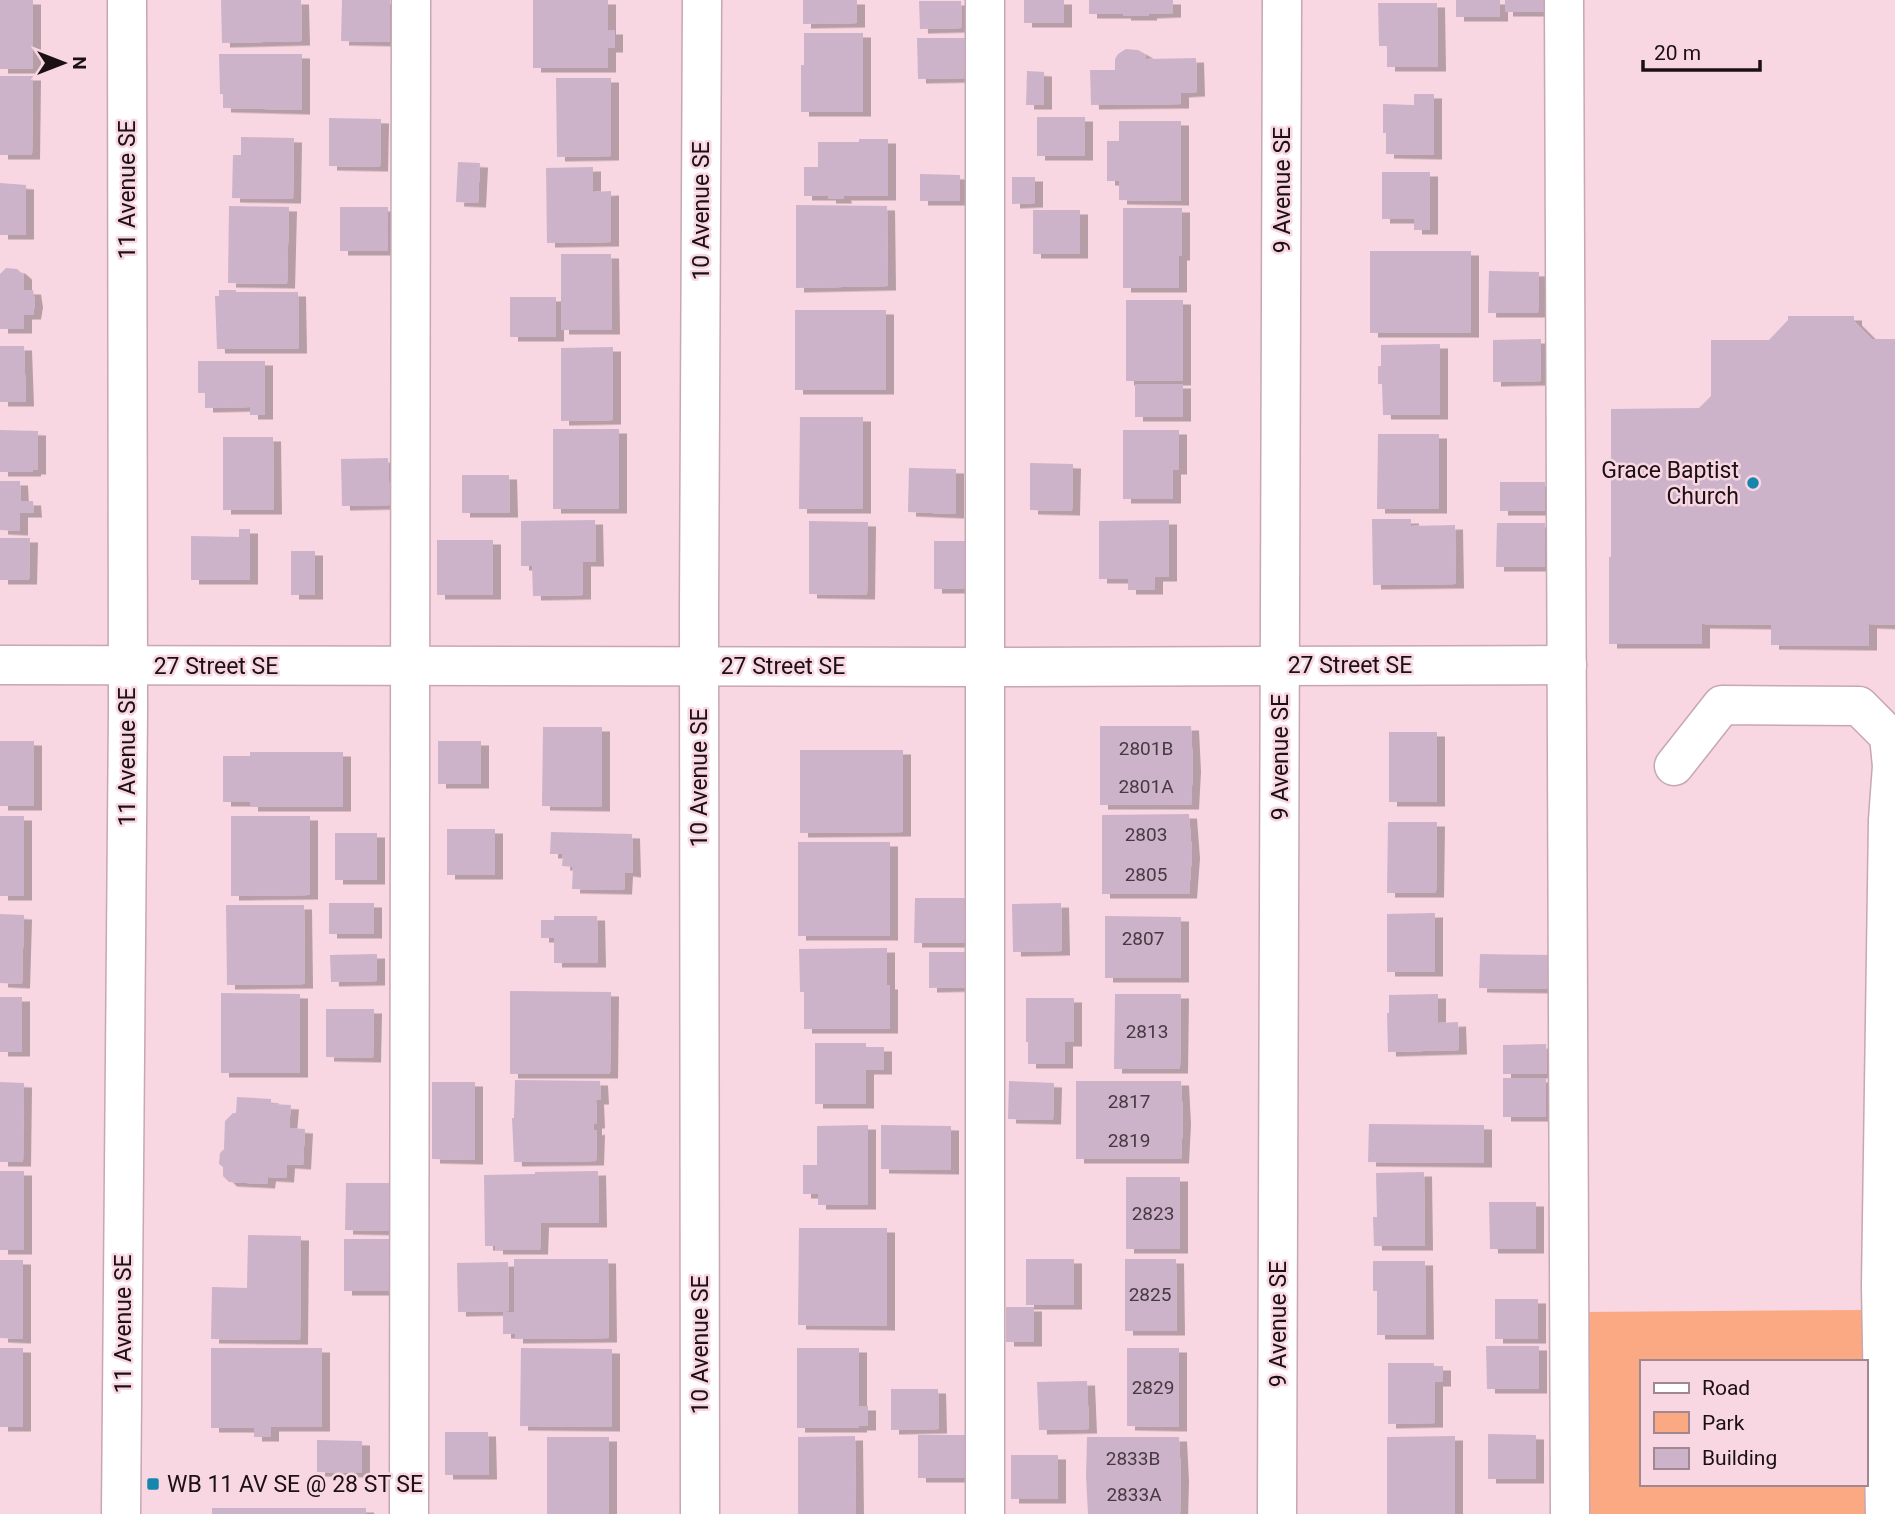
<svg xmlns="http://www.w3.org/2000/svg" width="1895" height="1514" font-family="Roboto,sans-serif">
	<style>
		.green { fill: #faa983; fill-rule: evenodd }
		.building { fill: #ccb3c9; filter: url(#shadow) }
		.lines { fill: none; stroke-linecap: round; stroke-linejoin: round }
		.minor-casing { stroke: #c7a7b2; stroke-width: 41 }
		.minor { stroke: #fff; stroke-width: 38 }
		.poi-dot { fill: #1686ad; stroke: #f8d6e2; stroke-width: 2.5 }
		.labels { text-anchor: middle; stroke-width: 5; stroke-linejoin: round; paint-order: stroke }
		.number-label { font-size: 19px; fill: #473941 }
		.street-label { font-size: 23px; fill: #1b1014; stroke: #f8d6e2 }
		.poi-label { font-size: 23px; fill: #1b1014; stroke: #f8d6e2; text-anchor: end }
	</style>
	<defs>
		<filter id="shadow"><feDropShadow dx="8" dy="4.5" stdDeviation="0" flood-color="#0004"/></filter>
	</defs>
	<rect width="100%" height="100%" fill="#f8d6e2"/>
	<path class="green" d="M1866 1310 1867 1514H1585L1583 1312ZM1641 1362H1865V1484H1641Z"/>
	<g class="building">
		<rect x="0" y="0" width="33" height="69"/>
		<path d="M221 0H301L302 41 222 43Z"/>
		<path d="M342 0H390V42L341 41Z"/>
		<path d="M533 0H608V30H615V48H608V68H533Z"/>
		<path d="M803 0H857V23L803 24Z"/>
		<rect x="1024" y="0" width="40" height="23"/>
		<path d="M1089 0H1173V13L1149 14V16H1123V14H1089Z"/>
		<rect x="1456" y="0" width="44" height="17"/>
		<rect x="1505" y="0" width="39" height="12"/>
		<path d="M919 1H961L962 28 920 29Z"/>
		<path d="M1378 3H1437L1438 67H1387V46H1379Z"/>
		<path d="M804 33H863V112H801V65H804Z"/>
		<path d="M917 38H967V78L918 79Z"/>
		<path d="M1126 49 1138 50 1145 54 1146 59 1196 58 1197 92 1181 93V104L1091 105 1090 70H1115V59L1118 54Z"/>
		<path d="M219 54H302V110L223 108V94H220Z"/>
		<path d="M1027 71 1044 72V105H1026Z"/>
		<path d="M0 76H33L32 155H0Z"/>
		<path d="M556 78H611V156L557 157Z"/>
		<path d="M1414 94H1434V155L1386 154V133H1383V104L1414 105Z"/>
		<rect x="1037" y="117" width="48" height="39"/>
		<path d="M329 118 381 119 380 167 329 166Z"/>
		<path d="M1119 121H1181V201L1119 200V181H1107V141H1119Z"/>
		<path d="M241 137 294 138 293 199 232 198 233 155H241Z"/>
		<path d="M859 139H888V196H843L844 199H828V196H804V167H818V142H859Z"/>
		<path d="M458 162 480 163 478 203 456 202Z"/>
		<path d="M593 167V192L611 191V242L547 243 546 168Z"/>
		<path d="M1382 172H1430V230H1414V219H1382Z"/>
		<path d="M920 174 960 175V201H920Z"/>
		<path d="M1012 177H1035V203L1012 204Z"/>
		<path d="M0 183 26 185V235H0Z"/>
		<path d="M796 205 887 206 888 286 796 288Z"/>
		<path d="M229 206 289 207 287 284 228 283Z"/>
		<rect x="340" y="207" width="48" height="44"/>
		<path d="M1123 208H1182V256H1179V288H1123Z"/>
		<rect x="1033" y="210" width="47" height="44"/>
		<rect x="1370" y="251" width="101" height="82"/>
		<path d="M561 254H611L612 330H561Z"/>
		<path d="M6 268 17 269 24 275V290H33L35 303 33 315H24V329H0V274Z"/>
		<path d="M1489 271 1539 272 1538 313H1488Z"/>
		<path d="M219 290H236V292H298L299 349H217L215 296H219Z"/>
		<rect x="510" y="297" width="46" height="40"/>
		<rect x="1126" y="300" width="57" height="81"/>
		<rect x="795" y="310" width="91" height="80"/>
		<path d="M1788 316H1854V321L1872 339H1895V625L1869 624V646L1771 645V625L1702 624V644H1609V557H1611V409L1699 408 1711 396V340H1769L1788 320Z"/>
		<path d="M1541 339V381L1493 382V340Z"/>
		<path d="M1440 344V415H1383L1382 384H1378V366H1381V345Z"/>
		<path d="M0 346H24L26 402H0Z"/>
		<path d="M613 347V420L561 421V348Z"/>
		<path d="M198 361H265V415H250V407L205 408V393H198Z"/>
		<rect x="1135" y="384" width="48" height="33"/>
		<path d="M800 417H863V509H799Z"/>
		<rect x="553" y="429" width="66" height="80"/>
		<path d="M0 430 38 431V470H33V472H0Z"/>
		<path d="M1123 430H1179V470H1173V499H1123Z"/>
		<path d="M1378 434H1439V509H1377Z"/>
		<path d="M223 437H273L274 510H223Z"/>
		<path d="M388 458 390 505 342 506 341 459Z"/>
		<path d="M1030 463 1073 464 1072 511 1030 510Z"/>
		<path d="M909 468 956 469V514L908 512Z"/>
		<path d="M462 475H509L510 513H462Z"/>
		<path d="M0 481H20L21 501H33L34 513H20V531L0 530Z"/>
		<rect x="1500" y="482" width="45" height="29"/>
		<path d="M1372 519H1411V526L1455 525 1456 584 1373 585Z"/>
		<path d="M595 520 596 562H583V595L533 596 532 566H521V521Z"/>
		<path d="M1169 520V577H1155V590H1128V579H1099V521Z"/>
		<path d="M809 521 868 522 867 595 809 594Z"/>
		<path d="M1497 523H1545V567H1496Z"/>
		<path d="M239 529H250V580H191V536L239 537Z"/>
		<path d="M0 538H30L29 580H0Z"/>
		<rect x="437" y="540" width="56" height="55"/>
		<path d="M934 541H966L967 589H934Z"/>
		<rect x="291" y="551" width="24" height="44"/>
		<path d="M1100 726H1191L1193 767 1191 805H1100Z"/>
		<path d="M543 727H602V807L542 806Z"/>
		<rect x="1389" y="732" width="48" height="70"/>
		<rect x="0" y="741" width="34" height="65"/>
		<rect x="438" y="741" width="43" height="43"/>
		<path d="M800 750H903V832L800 833Z"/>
		<path d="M250 752H343V807H250V802H223V756H250Z"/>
		<path d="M1189 814 1192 854 1189 894H1102V815Z"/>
		<rect x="0" y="816" width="24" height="80"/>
		<path d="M231 816H310V895L231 896Z"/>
		<path d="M1388 822H1437L1436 893H1387Z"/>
		<rect x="447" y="829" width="48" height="46"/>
		<path d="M551 832 632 834 633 873 625 872 624 890 572 889 573 867 562 866 563 854H550Z"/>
		<rect x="335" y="833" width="42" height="47"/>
		<rect x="798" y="842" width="92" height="94"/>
		<path d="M915 898H965V943H914Z"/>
		<rect x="329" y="903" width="45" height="31"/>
		<path d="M1061 903 1062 951 1013 952 1012 904Z"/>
		<path d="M226 905H304L305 984 227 985Z"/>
		<path d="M1435 913V972H1387V914Z"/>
		<path d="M0 914 24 915 22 984 0 983Z"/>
		<path d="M554 916H597L598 963H554V938H541V920H554Z"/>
		<path d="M1105 916 1181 917V978H1105Z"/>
		<path d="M887 948V985H890V1029H804V992H800L799 949Z"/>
		<path d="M929 952H970L971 987 929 988Z"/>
		<path d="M377 954V981L331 982 330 955Z"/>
		<path d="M1480 954 1550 955 1549 989 1479 988Z"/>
		<path d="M510 991 611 992 610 1074H510Z"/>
		<path d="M221 993 300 994V1073H221Z"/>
		<path d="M1115 994H1181L1180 1069H1114Z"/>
		<path d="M1438 994V1023L1458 1022 1459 1050 1388 1052 1387 1013H1389V995Z"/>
		<rect x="0" y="997" width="22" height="55"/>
		<path d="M1026 998H1074V1042H1065V1064H1028V1042H1026Z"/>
		<path d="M326 1009H374L373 1058 326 1057Z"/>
		<path d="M815 1043H866V1047H884V1070H866V1104H815Z"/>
		<path d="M1546 1044 1547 1074H1503V1045Z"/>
		<rect x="1503" y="1078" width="43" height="39"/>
		<path d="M515 1080 600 1081 601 1100H596L597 1124H594V1131L597 1130 596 1161 514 1162 512 1118H514Z"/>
		<path d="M1009 1081 1054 1083 1053 1120 1008 1119Z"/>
		<path d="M1076 1081H1181L1183 1120 1181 1159H1076Z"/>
		<path d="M0 1082 24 1083 23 1162H0Z"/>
		<path d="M432 1082H475V1160L432 1159Z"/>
		<path d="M237 1097 271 1099V1104L291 1105 289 1128 305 1129 303 1165 287 1164 286 1178 268 1177 267 1184 229 1182 223 1176V1167L219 1164 220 1153 224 1149 225 1121 233 1113H236Z"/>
		<path d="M1369 1124 1484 1125V1163L1368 1162Z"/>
		<path d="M868 1125V1205H818V1194H803V1165H817V1126Z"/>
		<path d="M881 1125 951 1126V1170L881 1169Z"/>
		<rect x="0" y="1171" width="24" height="79"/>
		<path d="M598 1171 599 1223H541L540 1250H495V1246H485L484 1175 535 1174V1172Z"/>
		<path d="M1424 1172 1425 1246H1374L1373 1217H1377L1376 1173Z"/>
		<rect x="1126" y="1177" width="54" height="72"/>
		<path d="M346 1183H394L393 1231 345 1230Z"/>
		<path d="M1489 1202H1536V1249H1490Z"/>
		<path d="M799 1228H887V1326L798 1325Z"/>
		<path d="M248 1235 301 1236 300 1340 211 1339 212 1287 247 1288Z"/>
		<rect x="344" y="1239" width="47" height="52"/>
		<path d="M514 1259H608L609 1338 515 1339V1334H503V1312H514Z"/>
		<rect x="1026" y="1259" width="48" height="46"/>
		<path d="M1125 1259H1176L1177 1331H1125Z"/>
		<path d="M0 1260H23V1339L0 1338Z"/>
		<path d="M1373 1261H1425L1426 1335H1377V1291H1373Z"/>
		<path d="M508 1262 509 1311 458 1312 457 1263Z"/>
		<rect x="1495" y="1299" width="43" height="40"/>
		<rect x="1006" y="1307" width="28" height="35"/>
		<path d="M1486 1346H1539V1389H1487Z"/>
		<rect x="0" y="1348" width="23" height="79"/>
		<path d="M211 1348H322V1427H271V1437H254V1428H211Z"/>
		<path d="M521 1348 612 1349V1427L520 1426Z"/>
		<path d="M797 1348H859V1406H868V1426H859V1428H797Z"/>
		<path d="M1127 1348H1179V1427L1127 1426Z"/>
		<path d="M1388 1363H1434V1366H1443V1382H1435V1423L1388 1424Z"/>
		<path d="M1087 1381 1089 1429 1039 1430 1037 1382Z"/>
		<path d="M891 1389H938L939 1429 891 1430Z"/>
		<path d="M445 1432H488L489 1475H445Z"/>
		<path d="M1488 1434 1536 1435V1479H1488Z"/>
		<rect x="918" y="1435" width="48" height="43"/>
		<path d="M855 1436 856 1514H798V1437Z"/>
		<path d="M1455 1436V1514H1387V1437Z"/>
		<rect x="547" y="1437" width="62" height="77"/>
		<path d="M1087 1437H1179L1181 1477 1180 1514H1088L1086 1476Z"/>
		<path d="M317 1440 362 1441V1473L317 1472Z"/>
		<rect x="1011" y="1455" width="47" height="44"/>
		<rect x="212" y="1508" width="154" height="6"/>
	</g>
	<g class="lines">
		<g class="minor-casing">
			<g id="minor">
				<path d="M985 0V1514"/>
				<path d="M1564 0 1570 1514"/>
				<path d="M0 665 984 667 1567 665"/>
				<path d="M1674 766 1722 705 1859 706 1889 736 1892 766 1888 820 1881 1286 1885 1514"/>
				<path d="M121 1514 128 711 127 0"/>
				<path d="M409 1514 411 0"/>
				<path d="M700 1514 699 611 702 0"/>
				<path d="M1277 1514 1282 0"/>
			</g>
		</g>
		<use href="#minor" class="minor"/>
	</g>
	<g class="poi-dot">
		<circle cx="1753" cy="483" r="7"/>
		<rect x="146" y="1477" width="14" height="14" rx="3.5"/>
	</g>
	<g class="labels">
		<g class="number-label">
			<text x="1146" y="755">2801B</text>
			<text x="1146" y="793">2801A</text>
			<text x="1146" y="841">2803</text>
			<text x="1146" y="881">2805</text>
			<text x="1143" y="945">2807</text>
			<text x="1147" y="1038">2813</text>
			<text x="1129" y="1108">2817</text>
			<text x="1129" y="1147">2819</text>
			<text x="1153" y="1220">2823</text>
			<text x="1150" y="1301">2825</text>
			<text x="1153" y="1394">2829</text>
			<text x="1133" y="1465">2833B</text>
			<text x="1134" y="1501">2833A</text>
		</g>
		<g class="street-label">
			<text transform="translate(127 190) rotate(-90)" y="8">11 Avenue SE</text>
			<text transform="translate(1282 190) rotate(-90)" y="8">9 Avenue SE</text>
			<text transform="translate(701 211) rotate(-90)" y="8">10 Avenue SE</text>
			<text x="1350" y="673">27 Street SE</text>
			<text x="216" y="674">27 Street SE</text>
			<text x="783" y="674">27 Street SE</text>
			<text transform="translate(127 757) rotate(-90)" y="8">11 Avenue SE</text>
			<text transform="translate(1280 757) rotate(-90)" y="8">9 Avenue SE</text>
			<text transform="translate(699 778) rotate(-90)" y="8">10 Avenue SE</text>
			<text transform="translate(123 1324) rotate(-90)" y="8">11 Avenue SE</text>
			<text transform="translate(1278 1324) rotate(-90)" y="8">9 Avenue SE</text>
			<text transform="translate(700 1345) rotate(-90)" y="8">10 Avenue SE</text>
		</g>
		<g class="poi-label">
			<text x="1739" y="478">Grace Baptist<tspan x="1739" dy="26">Church</tspan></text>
			<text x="167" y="1492" text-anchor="start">WB 11 AV SE @ 28 ST SE</text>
		</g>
	</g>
	<rect x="1640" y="1360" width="228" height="126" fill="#f8d6e2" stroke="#a08790" stroke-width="2"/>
	<rect x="1654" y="1383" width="35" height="10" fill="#ffffff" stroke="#a08790" stroke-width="2"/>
	<text x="1702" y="1395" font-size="21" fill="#1b1014">Road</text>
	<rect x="1654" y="1412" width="35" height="21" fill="#faa983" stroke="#a08790" stroke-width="2"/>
	<text x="1702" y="1430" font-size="21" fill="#1b1014">Park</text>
	<rect x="1654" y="1448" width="35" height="21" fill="#ccb3c9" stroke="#a08790" stroke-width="2"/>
	<text x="1702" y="1465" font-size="21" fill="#1b1014">Building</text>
	<g transform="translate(63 63) rotate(90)" stroke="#f8d6e2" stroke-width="5" paint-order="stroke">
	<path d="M0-5L12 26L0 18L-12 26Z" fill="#1b1014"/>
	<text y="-10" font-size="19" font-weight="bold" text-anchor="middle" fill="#1b1014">N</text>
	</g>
	<path d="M1643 60v10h117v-10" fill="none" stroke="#1b1014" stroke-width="3.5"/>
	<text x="1654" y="60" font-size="21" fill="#1b1014" stroke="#f8d6e2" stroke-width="5" paint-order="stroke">20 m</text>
</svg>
